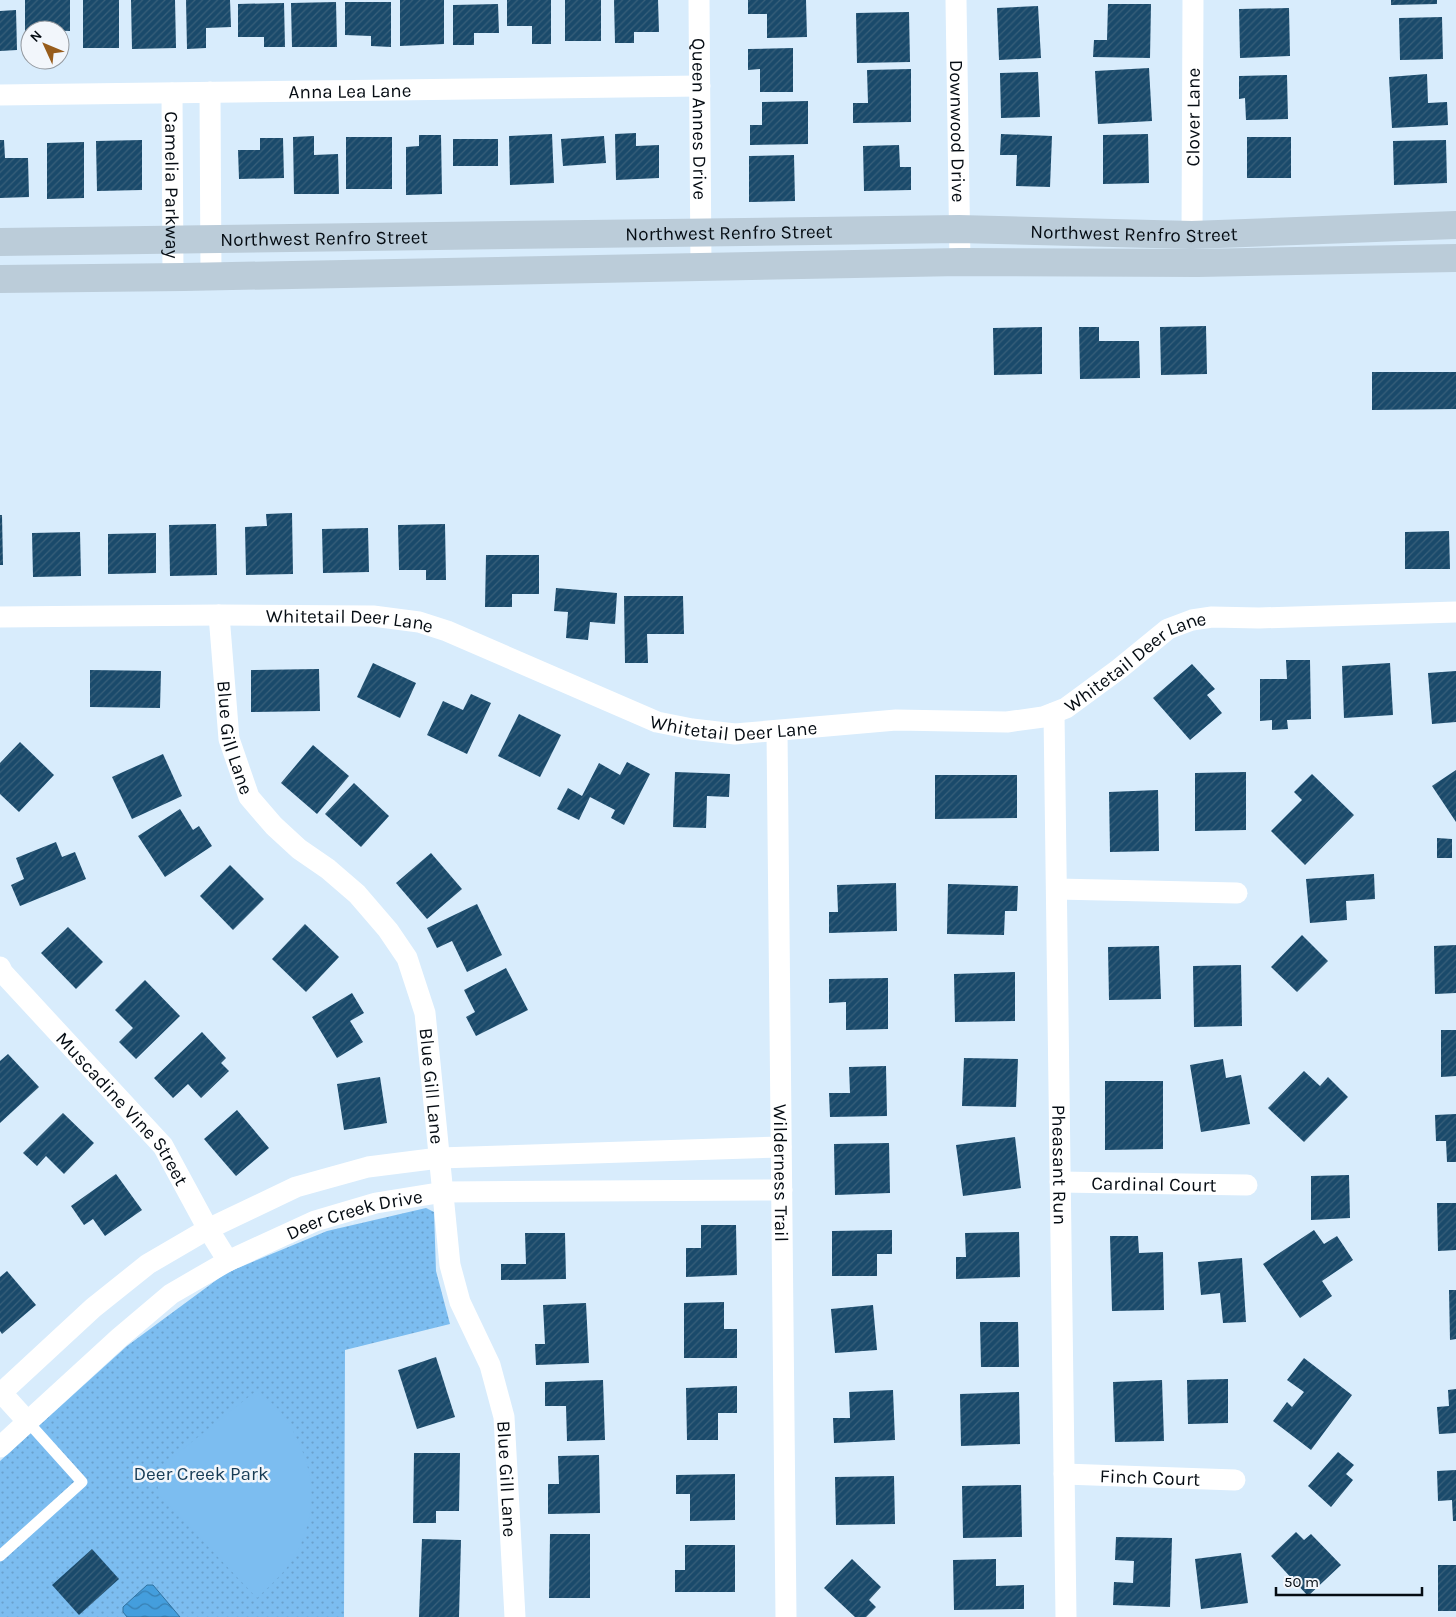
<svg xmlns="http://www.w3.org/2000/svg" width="1456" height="1617" font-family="Karla,sans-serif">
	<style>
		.green { fill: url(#green-dots) }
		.pitch { fill: #7cbdf0 }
		.water { fill: url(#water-waves); stroke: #3172a0 }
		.building { fill: url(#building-hatch) }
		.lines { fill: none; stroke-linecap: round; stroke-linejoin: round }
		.service { stroke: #fff; stroke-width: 11 }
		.minor { stroke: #fff; stroke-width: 21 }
		.secondary { stroke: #bbccd9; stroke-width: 28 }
		.labels { text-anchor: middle; stroke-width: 5; stroke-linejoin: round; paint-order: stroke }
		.street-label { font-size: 19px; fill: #050c13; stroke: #f2f6fb }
		.park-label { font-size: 19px; fill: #163b55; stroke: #f2f6fb }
	</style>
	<defs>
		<pattern id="green-dots" width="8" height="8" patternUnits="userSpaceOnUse" patternTransform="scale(1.25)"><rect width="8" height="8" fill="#7cbdf0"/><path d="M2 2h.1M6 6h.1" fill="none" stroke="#6aa1cd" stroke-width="1.8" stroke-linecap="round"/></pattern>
		<pattern id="water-waves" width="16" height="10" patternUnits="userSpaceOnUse" patternTransform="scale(1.25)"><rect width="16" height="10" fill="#449edd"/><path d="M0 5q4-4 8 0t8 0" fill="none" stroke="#377fb2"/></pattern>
		<pattern id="building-hatch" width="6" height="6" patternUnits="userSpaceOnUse" patternTransform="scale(1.25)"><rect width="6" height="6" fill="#1a4a6b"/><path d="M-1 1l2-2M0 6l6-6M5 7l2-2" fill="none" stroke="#39607a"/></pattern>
	</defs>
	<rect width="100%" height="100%" fill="#d8ecfc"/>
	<path class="green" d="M426 1208 434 1212 436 1271 450 1324 345 1350 344 1617H0V1461L127 1346 226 1273 327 1231Z"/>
	<path class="pitch" d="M256 1391C262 1396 269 1400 274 1405 284 1414 291 1426 296 1437 315 1474 317 1509 299 1548 290 1568 273 1583 257 1598L158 1494 159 1468Z"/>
	<path class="water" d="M147 1585H153L180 1617H127L123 1612V1607Z"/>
	<g class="building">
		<path d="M25 0H70V31L30 30V50H25Z"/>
		<rect x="83" y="0" width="36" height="48"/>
		<path d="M131 0H175L176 48 132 49Z"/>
		<path d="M186 0H230L231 27 206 28V48L187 49Z"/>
		<path d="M400 0H444V44L400 46Z"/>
		<path d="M507 0H551V44H532V26H507Z"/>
		<rect x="565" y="0" width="36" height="41"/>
		<path d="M614 0H658L659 32H634V43H615Z"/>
		<path d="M748 0H806L807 37 767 38V14H748Z"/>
		<path d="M1391 0H1437V4L1391 5Z"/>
		<path d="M336 2 337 47H292L291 3Z"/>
		<path d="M345 2H391V47L371 46V36L345 35Z"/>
		<path d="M284 3 285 47H264V37H238V4Z"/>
		<path d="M498 4 499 33H474V45H453V5Z"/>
		<path d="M1108 4H1151L1150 58 1093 57 1094 40H1107Z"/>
		<path d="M1038 6 1041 58 999 60 997 8Z"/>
		<path d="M1289 8 1290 56 1240 58 1239 9Z"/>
		<path d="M16 10 17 50 0 51V11Z"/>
		<path d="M909 12 910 62 857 63 856 13Z"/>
		<path d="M1442 17 1443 59 1400 60 1399 18Z"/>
		<path d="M793 48V92H760V69L748 70V49Z"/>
		<path d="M1149 68 1152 121 1098 124 1095 71Z"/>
		<path d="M911 69V122L853 123V103H868L867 70Z"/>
		<path d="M1038 72 1040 117 1001 118 1000 73Z"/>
		<path d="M1427 74 1428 103 1447 102 1448 125 1392 128 1389 77Z"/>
		<path d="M1287 75 1288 119 1246 120 1245 98 1239 99V76Z"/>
		<path d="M808 101V144L750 145V125H762V102Z"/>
		<path d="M636 133V146L659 145V178L616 180 615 134Z"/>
		<path d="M552 134 554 183 510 185 509 136Z"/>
		<path d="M1001 134 1052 136 1050 187 1016 186 1017 155H1000Z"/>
		<path d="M1148 134 1149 183 1103 184V135Z"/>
		<path d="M419 135H441L442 194 406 195V147L419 146Z"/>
		<path d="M314 136V155L338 154 339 194H294L293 137Z"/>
		<path d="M604 136 606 163 563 166 561 139Z"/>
		<rect x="346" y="137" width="46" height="52"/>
		<rect x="1247" y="137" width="44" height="41"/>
		<path d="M260 138H283L284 178 239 179 238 150H260Z"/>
		<rect x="453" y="139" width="45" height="27"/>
		<path d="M0 140H4L5 158H28L29 197 0 198Z"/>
		<path d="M142 140V190L97 191 96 141Z"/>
		<path d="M1446 140 1447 183 1394 185 1393 141Z"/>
		<path d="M84 142V198L47 199V143Z"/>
		<path d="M899 145 900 167H911V190L864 191 863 146Z"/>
		<path d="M794 155 795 201 749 202V156Z"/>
		<path d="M1206 326 1207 374 1161 375 1160 327Z"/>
		<path d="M1042 327V374L994 375 993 328Z"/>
		<path d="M1079 327H1099V341H1139L1140 378 1080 379Z"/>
		<path d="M1372 372H1456V409L1372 410Z"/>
		<path d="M292 513 293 574 246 575 245 527 267 526 266 514Z"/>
		<path d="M0 515H2L3 565H0Z"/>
		<path d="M216 524 217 575 170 576 169 525Z"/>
		<path d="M445 524 446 580H426V570H399L398 525Z"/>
		<path d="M368 528 369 572 323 573 322 529Z"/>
		<path d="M1449 531 1450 569H1405V532Z"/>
		<path d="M80 532 81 576 33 577 32 533Z"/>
		<path d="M156 533V573L108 574V534Z"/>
		<path d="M486 555H539V594H512V607H485Z"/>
		<path d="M556 588 617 593 615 624 590 622 588 640 566 638 568 612 554 611Z"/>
		<path d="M624 596H683L684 634H647L648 663H625Z"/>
		<path d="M1286 660H1310L1311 719 1287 720 1288 729 1272 730V720L1260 721V679H1287Z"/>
		<path d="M373 663 416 683 400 718 357 697Z"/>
		<path d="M1390 663 1393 715 1344 718 1342 666Z"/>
		<path d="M1192 664 1215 689 1207 695 1222 713 1190 740 1153 698Z"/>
		<path d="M319 669 320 711 251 712V670Z"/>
		<path d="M90 670 161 671 160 708 90 707Z"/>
		<path d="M1456 671V722L1432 724 1428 673Z"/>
		<path d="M471 694 491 703 467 754 427 735 443 701 463 710Z"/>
		<path d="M519 714 561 735 540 777 498 756Z"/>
		<path d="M20 742 54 775 19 812 0 794V763Z"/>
		<path d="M313 745 349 776 317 814 281 783Z"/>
		<path d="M163 754 182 796 132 819 112 777Z"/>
		<path d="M627 762 650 774 624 825 611 818 615 810 590 797 579 820 557 809 568 788 582 796 599 763 620 775Z"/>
		<path d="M1456 770V822L1432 786Z"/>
		<path d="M675 772 730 774 729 797 707 796 706 828 673 827Z"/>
		<path d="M1246 772V830L1195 831V773Z"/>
		<path d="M1312 774 1354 815 1305 865 1271 831 1302 800 1294 792Z"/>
		<path d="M935 775H1017V818L935 819Z"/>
		<path d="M354 783 389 816 361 847 325 814Z"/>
		<path d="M1158 790 1159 851 1110 852 1109 792Z"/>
		<path d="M180 809 193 830 199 826 212 846 165 877 138 836Z"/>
		<path d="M1437 838 1452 839V858H1437Z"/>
		<path d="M56 842 62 857 75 852 86 879 20 906 11 885 24 879 16 858Z"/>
		<path d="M431 853 462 889 427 919 396 883Z"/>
		<path d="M230 865 264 899 233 930 200 896Z"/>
		<path d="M1374 874 1375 899 1346 901 1347 920 1310 923 1306 879Z"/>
		<path d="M896 883 897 931 829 933V912H838L837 885Z"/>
		<path d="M948 884 1018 886 1017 911H1005L1004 935 947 934Z"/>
		<path d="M477 904 502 955 467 972 452 941 437 948 427 928Z"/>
		<path d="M305 924 339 957 306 992 272 959Z"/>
		<path d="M68 927 103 962 76 989 41 953Z"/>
		<path d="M1302 935 1328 961 1297 992 1271 967Z"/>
		<path d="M1456 945V993L1435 994 1434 946Z"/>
		<path d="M1159 946 1161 999 1109 1000 1108 947Z"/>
		<path d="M1241 965 1242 1026 1194 1027 1193 966Z"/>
		<path d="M506 968 528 1010 476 1036 466 1017 475 1012 464 990Z"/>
		<path d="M1015 972V1021L955 1022 954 974Z"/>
		<path d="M888 978V1029L846 1030V1002L829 1003V979Z"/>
		<path d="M145 980 180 1016 136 1059 119 1042 133 1028 115 1010Z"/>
		<path d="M352 993 364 1013 350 1021 363 1042 337 1058 312 1017Z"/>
		<path d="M1441 1030H1456V1076L1441 1077Z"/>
		<path d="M202 1032 226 1058 221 1063 229 1071 201 1098 188 1084 173 1098 154 1078Z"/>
		<path d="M8 1054 39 1087 0 1123V1061Z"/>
		<path d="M964 1058 1018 1059 1016 1107 962 1106Z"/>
		<path d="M1223 1059 1226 1078 1241 1075 1250 1124 1201 1132 1190 1065Z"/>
		<path d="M886 1066 887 1116 830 1117 829 1093H850L849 1067Z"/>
		<path d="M1304 1071 1320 1086 1328 1077 1348 1097 1304 1142 1268 1108Z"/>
		<path d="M380 1077 387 1123 344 1130 337 1084Z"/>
		<path d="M1105 1081H1163V1149L1105 1150Z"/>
		<path d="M237 1110 269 1148 236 1176 204 1139Z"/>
		<path d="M63 1113 94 1143 64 1174 46 1156 37 1166 23 1153Z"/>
		<path d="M1456 1114V1162H1447L1446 1141H1436L1435 1115Z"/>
		<path d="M1015 1137 1021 1188 963 1196 956 1145Z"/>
		<path d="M889 1143 890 1193 835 1195 834 1144Z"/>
		<path d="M116 1174 142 1210 105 1236 93 1219 84 1225 71 1206Z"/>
		<path d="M1349 1175 1350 1218 1311 1220V1176Z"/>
		<path d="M1437 1203H1456V1250L1438 1251Z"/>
		<path d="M701 1225H736L737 1275 686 1277V1248H701Z"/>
		<path d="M892 1230V1254H877V1276H832V1231Z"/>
		<path d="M1314 1230 1324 1244 1337 1236 1353 1260 1322 1281 1332 1296 1300 1318 1263 1264Z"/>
		<path d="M1019 1232 1020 1277 956 1279V1257H966L965 1233Z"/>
		<path d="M525 1233H565L566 1279 501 1280V1264H526Z"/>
		<path d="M1110 1236H1138L1139 1253 1163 1252 1164 1310 1112 1311Z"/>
		<path d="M1242 1258 1246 1322 1223 1323 1220 1293 1201 1295 1198 1262Z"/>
		<path d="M7 1271 36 1305 2 1334 0 1331V1277Z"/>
		<path d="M1449 1290H1456V1339L1450 1340Z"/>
		<path d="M724 1302V1329H737V1358H684V1303Z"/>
		<path d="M586 1303 589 1363 536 1365 535 1344H545L543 1305Z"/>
		<path d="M873 1305 877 1350 835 1353 831 1309Z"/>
		<path d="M980 1322H1018L1019 1367H981Z"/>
		<path d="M436 1357 455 1417 417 1429 398 1370Z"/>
		<path d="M1304 1358 1352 1395 1311 1450 1273 1421 1287 1402 1292 1407 1304 1392 1287 1380Z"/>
		<path d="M1228 1379V1423L1188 1424 1187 1380Z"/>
		<path d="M603 1380 605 1440 567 1441 566 1406H545V1382Z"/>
		<path d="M1162 1380 1164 1441 1115 1442 1113 1382Z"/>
		<path d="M737 1386V1413H718V1440H687L686 1388Z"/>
		<path d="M1456 1389V1433L1439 1434 1437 1407 1449 1406 1448 1390Z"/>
		<path d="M893 1390 895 1440 834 1443 833 1418H850L849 1392Z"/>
		<path d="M1019 1392 1020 1444 961 1446 960 1394Z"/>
		<path d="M1338 1452 1354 1465 1346 1474 1353 1480 1331 1507 1308 1486Z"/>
		<path d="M414 1453H460L459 1511H436V1523H413Z"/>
		<path d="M599 1455 600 1513 548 1514V1484H559L558 1456Z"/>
		<path d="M1456 1470V1521H1453L1452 1500 1438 1501 1437 1471Z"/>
		<path d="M735 1474V1520L690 1521V1494H676V1475Z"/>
		<path d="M894 1476 895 1524 836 1525 835 1477Z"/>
		<path d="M1021 1485 1022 1537 963 1538 962 1486Z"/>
		<path d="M1296 1532 1304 1540 1311 1534 1341 1565 1308 1596 1271 1556Z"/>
		<path d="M550 1534H590V1598H549Z"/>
		<path d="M1116 1537 1172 1538 1170 1607 1113 1605 1114 1582 1133 1583 1134 1561 1115 1560Z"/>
		<path d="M422 1539 461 1540 459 1617H419Z"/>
		<path d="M685 1545H735V1592H675V1570H685Z"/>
		<path d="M92 1549 119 1579 79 1615 52 1585Z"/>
		<path d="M1241 1553 1248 1603 1201 1609 1195 1559Z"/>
		<path d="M852 1559 881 1587 869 1600 876 1607 866 1617H855L824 1588Z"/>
		<path d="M996 1559V1586L1024 1585V1609L954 1610 953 1560Z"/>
		<rect x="1438" y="1565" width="18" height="46"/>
	</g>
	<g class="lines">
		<path class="service" d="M0 1556 82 1482 28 1422"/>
		<g class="minor">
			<path id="s1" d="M699 0 701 268"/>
			<path id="s2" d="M956 0 960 262"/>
			<path d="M210 92 211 277"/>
			<path id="s3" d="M172 93 173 277"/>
			<path id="s4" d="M0 95 700 86"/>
			<path id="s5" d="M1192 235 1193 0"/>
			<path id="s6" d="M219 615 229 739 249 797 274 826 299 849 328 869 357 894 388 930 407 958 425 1013 450 1265 460 1302 490 1365 504 1417 515 1617"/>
			<path id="s7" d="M0 617 219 615 373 616 419 622 447 631 657 722 692 729 735 734 896 720 1007 722 1043 717 1066 708 1119 669 1168 629 1192 620 1212 617 1259 618 1456 612"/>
			<path id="s8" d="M1054 713 1066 1617"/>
			<path id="s9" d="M777 731 786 1617"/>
			<path d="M1057 889 1237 893"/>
			<path id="s10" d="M0 967 3 973 163 1146 208 1229 228 1261"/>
			<path id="s11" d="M1060 1182 1247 1185"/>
			<path d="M0 1391 28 1422"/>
			<path d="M0 1394 93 1308 148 1264 208 1229 296 1187 368 1167 439 1158 781 1147"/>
			<path id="s12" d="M0 1447 119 1338 171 1294 228 1261 315 1221 376 1203 444 1192 782 1190"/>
			<path id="s13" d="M1064 1474 1235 1480"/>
		</g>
		<g class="secondary">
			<path id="s14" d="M0 242 959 229 1192 235 1456 225"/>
			<path d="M0 279 184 277 960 262 1198 263 1456 258"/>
		</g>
	</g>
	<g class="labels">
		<g class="street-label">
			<text dy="7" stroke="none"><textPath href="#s4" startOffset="350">Anna Lea Lane</textPath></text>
			<text dy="7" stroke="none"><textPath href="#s5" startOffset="118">Clover Lane</textPath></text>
			<text dy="7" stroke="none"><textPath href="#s1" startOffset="119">Queen Annes Drive</textPath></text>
			<text dy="7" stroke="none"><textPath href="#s2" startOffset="131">Downwood Drive</textPath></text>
			<text dy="7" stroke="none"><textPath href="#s3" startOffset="92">Camelia Parkway</textPath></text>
			<text dy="7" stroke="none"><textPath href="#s14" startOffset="1134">Northwest Renfro Street</textPath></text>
			<text dy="7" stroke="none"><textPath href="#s14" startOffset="729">Northwest Renfro Street</textPath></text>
			<text dy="7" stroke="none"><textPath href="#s14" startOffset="324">Northwest Renfro Street</textPath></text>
			<text dy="7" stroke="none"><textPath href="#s7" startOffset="350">Whitetail Deer Lane</textPath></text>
			<text dy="7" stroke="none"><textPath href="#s7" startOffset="1175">Whitetail Deer Lane</textPath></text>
			<text dy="7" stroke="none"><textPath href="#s7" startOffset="755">Whitetail Deer Lane</textPath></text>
			<text dy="7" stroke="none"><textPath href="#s6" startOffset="124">Blue Gill Lane</textPath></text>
			<text dy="7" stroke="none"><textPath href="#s6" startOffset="544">Blue Gill Lane</textPath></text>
			<text dy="7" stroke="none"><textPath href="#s10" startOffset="188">Muscadine Vine Street</textPath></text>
			<text dy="7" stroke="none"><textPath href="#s8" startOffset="452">Pheasant Run</textPath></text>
			<text dy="7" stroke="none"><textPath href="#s9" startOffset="442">Wilderness Trail</textPath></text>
			<text dy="7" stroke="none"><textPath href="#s11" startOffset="94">Cardinal Court</textPath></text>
			<text dy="7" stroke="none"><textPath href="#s12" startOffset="431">Deer Creek Drive</textPath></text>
			<text dy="7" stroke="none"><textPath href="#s13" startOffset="86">Finch Court</textPath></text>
			<text dy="7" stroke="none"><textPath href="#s6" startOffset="948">Blue Gill Lane</textPath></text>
		</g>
		<g class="park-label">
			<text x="201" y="1480">Deer Creek Park</text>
		</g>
	</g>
	<g transform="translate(45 45) rotate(314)"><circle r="24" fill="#f2f6fb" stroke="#93989e"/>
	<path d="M0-4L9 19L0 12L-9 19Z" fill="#975c1b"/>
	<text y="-8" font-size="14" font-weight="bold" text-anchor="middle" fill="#050c13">N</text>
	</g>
	<path d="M1276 1587v8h146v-8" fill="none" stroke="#050c13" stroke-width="2.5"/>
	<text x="1284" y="1587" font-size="15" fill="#050c13" stroke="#f2f6fb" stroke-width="4" paint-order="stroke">50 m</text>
</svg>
